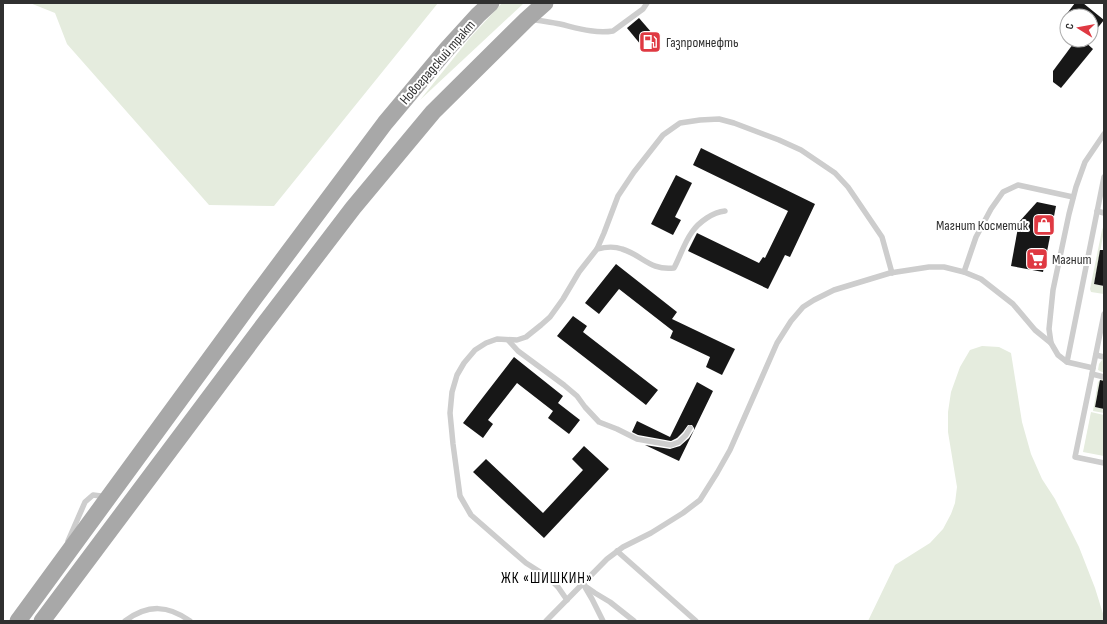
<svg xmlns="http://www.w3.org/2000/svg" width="1107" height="624" font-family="'Sofia Sans Condensed',sans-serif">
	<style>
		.green { fill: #e5ecde }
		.building { fill: #171717 }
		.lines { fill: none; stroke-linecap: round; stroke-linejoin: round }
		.service { stroke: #cdcdcd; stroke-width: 5.5 }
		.primary { stroke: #a8a8a8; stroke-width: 17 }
		.labels { text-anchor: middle; stroke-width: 4; stroke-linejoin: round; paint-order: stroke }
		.poi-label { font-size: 14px; fill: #303030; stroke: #fff; text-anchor: start }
		.street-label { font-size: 14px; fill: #303030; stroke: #fff }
		.neighbourhood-label { font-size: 15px; letter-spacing: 1px; fill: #000; stroke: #fff }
	</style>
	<rect width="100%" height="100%" fill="#fff"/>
	<g class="green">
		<path d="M30 3H438L274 206 209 205 67 44 55 13Z"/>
		<path d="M502 3H524L420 100 469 39Z"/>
		<path d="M1104 225V231L1094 284 1104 286V294L1091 292 1090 289 1102 230Z"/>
		<path d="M982 346 999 347 1011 353 1022 422 1031 454 1042 479 1055 499 1079 547 1095 588 1104 617V621H868L895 565 930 543 943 529 951 514 955 503 957 487 948 432V412L951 392 960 367 970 350Z"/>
		<path d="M1102 360H1104V373L1098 370 1099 364Z"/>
		<path d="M1101 379 1104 380V388L1099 387 1095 407 1104 409V413L1093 411 1098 382Z"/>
		<path d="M1091 412 1104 415V456L1083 452Z"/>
	</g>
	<g class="building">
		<path d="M1075 3H1083L1104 20 1091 36V16H1065Z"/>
		<path d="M639 18 658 40 646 51 627 28Z"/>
		<path d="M1076 40H1083L1093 49 1061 88 1053 82V71Z"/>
		<path d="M701 148 815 204 790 257 785 255 768 289 688 251 697 233 759 263 763 257 765 258 788 211 693 165Z"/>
		<path d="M676 175 692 183 675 217 681 220 673 235 651 224Z"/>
		<path d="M1037 202 1056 206 1043 272 1011 266 1019 222Z"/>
		<path d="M1100 250H1104V286L1094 284Z"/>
		<path d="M616 264 677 312 672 319 735 349 722 375 706 367 710 357 670 338 673 331 619 289 599 314 585 303Z"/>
		<path d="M573 316 587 326 583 332 658 390 646 405 557 336Z"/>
		<path d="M514 357 563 396 558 403 580 420 569 434 548 418 553 411 517 383 488 420 493 424 483 438 463 423Z"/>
		<path d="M1100 380 1104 381V409L1095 407Z"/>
		<path d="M697 382 713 391 679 461 645 445 670 449 680 446 689 438 694 430V428L692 425H688L683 432 677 438 671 441 638 435 632 432 637 421 670 437Z"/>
		<path d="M584 446 609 469 544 538 473 472 486 459 543 513 583 470 572 459Z"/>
	</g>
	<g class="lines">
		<g class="service">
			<path d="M531 19C541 21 550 22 560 24 577 28 595 34 613 31L643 9 647 3"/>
			<path d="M1104 177 1067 362 1093 368 1092 374 1104 377"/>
			<path d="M1097 211 1104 213"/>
			<path d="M597 249 604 233 618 196 634 172 663 135 680 123 700 120 719 119 734 123 779 140 801 150 835 173 848 187 882 237 892 273"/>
			<path d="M964 272 976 237 991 209 1003 192 1018 185 1073 197"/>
			<path d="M508 340 518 351 564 385 577 396 585 407 599 422 617 429 637 439 671 445 679 442 686 435 690 428"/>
			<path d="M1096 355 1104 357"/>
			<path d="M1067 362 1058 355 1051 343 1049 329 1053 290 1069 214 1076 187 1085 162 1104 134"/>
			<path d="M1093 368 1104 314"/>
			<path d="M1092 374 1075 457 1104 463"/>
			<path d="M68 541 85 502 93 495 101 496 105 499"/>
			<path d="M617 551 696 621"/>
			<path d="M582 584 595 593 610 602 634 621"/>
			<path d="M585 587 592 599 603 621"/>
			<path d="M567 600 558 587 548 577 526 563 471 515 460 496 453 444 450 413 452 392 457 375 464 363 475 350 486 343 497 339 517 340 526 337 541 325 550 317 563 299 579 272 597 249C605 247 614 246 622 249 642 255 650 271 674 268 680 257 684 243 692 232 699 222 713 212 725 211"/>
			<path d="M125 621C148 604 168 605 190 621"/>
			<path d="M546 621 607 559 623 547 651 533 683 513 700 500 717 473 730 450 777 343 791 321 803 307 814 300 834 290 890 273 929 267H944L964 272 981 279 1013 304 1035 330 1051 343"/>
		</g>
		<g class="primary">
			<path d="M18 621 255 297 385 123 447 49 478 15 491 3"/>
			<path d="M42 621 256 335 353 208 433 112 527 19 545 3"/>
		</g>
	</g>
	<defs>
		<g id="fuel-square" transform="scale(1.15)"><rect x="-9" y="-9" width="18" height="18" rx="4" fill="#df3942" stroke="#fff"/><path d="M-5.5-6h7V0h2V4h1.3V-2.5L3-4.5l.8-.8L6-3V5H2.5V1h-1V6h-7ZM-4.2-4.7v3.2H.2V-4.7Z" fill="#fff"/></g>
		<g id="shop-square" transform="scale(1.15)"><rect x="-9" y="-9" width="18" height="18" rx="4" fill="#df3942" stroke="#fff"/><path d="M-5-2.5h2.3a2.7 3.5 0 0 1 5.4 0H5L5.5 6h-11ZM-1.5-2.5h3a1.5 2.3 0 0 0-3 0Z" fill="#fff"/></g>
		<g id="supermarket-square" transform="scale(1.15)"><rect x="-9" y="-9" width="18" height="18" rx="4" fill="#df3942" stroke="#fff"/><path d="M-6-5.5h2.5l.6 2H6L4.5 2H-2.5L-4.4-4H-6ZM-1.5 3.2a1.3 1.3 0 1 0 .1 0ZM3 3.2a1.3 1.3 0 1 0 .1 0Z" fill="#fff"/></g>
	</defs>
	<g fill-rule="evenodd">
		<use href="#fuel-square" x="650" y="42"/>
		<use href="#shop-square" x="1044" y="225"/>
		<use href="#supermarket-square" x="1037" y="259"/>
	</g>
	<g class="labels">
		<g class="poi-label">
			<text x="666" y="47">Газпромнефть</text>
			<text x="1028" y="230" text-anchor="end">Магнит Косметик</text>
			<text x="1052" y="264">Магнит</text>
		</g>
		<g class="street-label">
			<text transform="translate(437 62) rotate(-49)" y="5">Новоградский тракт</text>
		</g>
		<g class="neighbourhood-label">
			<text x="547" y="583">ЖК «ШИШКИН»</text>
		</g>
	</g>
	<rect width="1107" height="624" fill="none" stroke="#303030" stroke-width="8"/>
	<g transform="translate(1079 28) rotate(281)"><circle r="19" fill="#ffffff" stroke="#acacac"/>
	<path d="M0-3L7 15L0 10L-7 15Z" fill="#df3942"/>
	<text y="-6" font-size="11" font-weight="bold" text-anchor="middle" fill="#303030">С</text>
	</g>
</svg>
